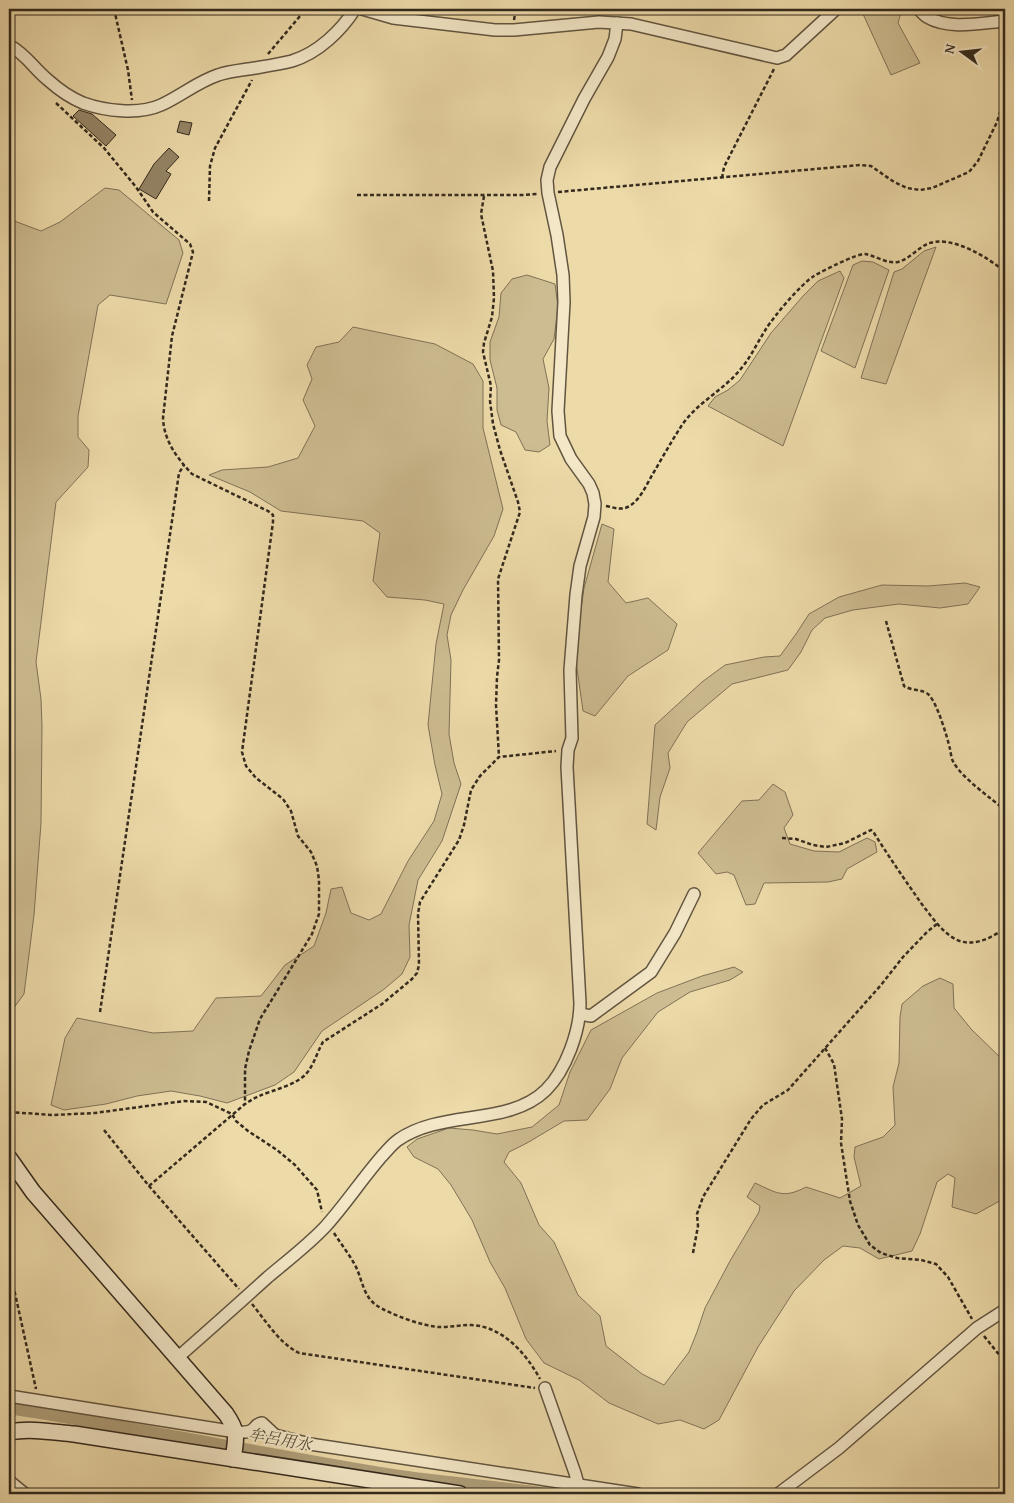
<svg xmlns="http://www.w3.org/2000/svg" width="1014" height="1503" font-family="'Gentium Book Plus','Noto Serif JP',serif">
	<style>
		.green { fill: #cdbc91; stroke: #807257 }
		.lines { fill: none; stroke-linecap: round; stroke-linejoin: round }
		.canal { stroke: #ae9e79; stroke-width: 12 }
		.building { fill: #948566; stroke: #33291d }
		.street-casing { stroke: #625540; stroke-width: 14 }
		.secondary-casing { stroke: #33291d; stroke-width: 18 }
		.path { stroke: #33291d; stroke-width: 2.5; stroke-dasharray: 4 2.5; stroke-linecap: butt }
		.street { stroke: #f3e7c7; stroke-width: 11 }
		.secondary { stroke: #f3e7c7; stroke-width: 15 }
		.labels { text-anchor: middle; stroke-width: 4; stroke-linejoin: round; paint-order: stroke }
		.water-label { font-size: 16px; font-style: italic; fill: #584c39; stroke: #f3e7c7 }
	</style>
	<rect width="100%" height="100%" fill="#eddaa9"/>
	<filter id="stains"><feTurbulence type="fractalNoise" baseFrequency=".004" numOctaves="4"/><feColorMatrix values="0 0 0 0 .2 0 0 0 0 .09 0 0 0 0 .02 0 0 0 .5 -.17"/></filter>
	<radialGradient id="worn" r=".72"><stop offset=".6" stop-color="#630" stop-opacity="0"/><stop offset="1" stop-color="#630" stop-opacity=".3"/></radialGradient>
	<g class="green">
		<path d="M862 9H902L898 23 920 63 891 75 863 14Z"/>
		<path d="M105 188 119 190 179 240 183 253 166 304 110 295 98 305 78 416V437L89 450 88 467 56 502 36 662 41 699 42 727 41 823 34 915 24 994 13 1009H9V348L12 344 9 317V219L41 231 60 222Z"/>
		<path d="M936 247 886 384 861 378 894 272 902 269 924 251Z"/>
		<path d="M862 261 873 262 889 270 855 368 821 351 853 265Z"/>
		<path d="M840 271 844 278 783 446 708 406 715 397 728 390 740 380 771 333 803 296 818 281Z"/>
		<path d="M527 275 555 284 558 307 554 339 543 359 549 388 547 421 550 445 539 452 525 450 516 432 501 425 497 410V388L490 360V342L499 317 501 293 512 279Z"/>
		<path d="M353 327 435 344 473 364 483 381V428L503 509 494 536 463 590 451 615 447 635 451 660 449 734 454 763 461 784 442 841 418 880 409 925 410 957 402 974 383 990 322 1031 294 1072 275 1085 227 1103 200 1096 171 1091 137 1096 106 1104 64 1110 51 1105 65 1038 77 1018 153 1033 193 1031 216 998 261 996 285 965 314 946 326 913 331 889 342 887 351 913 369 920 381 914 408 861 434 821 442 794 435 765 428 725 436 644 444 604 425 600 387 597 373 581 380 533 363 521 281 511 250 492 209 475 222 470 268 467 298 458 315 426 303 400 312 379 307 365 316 347 339 342Z"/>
		<path d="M602 524 614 529 608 582 626 603 648 598 677 624 668 650 628 676 595 716 583 711 575 654 584 588Z"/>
		<path d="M965 583 980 587 968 604 940 608 899 604 853 610 825 618 812 630 801 652 788 670 732 684 687 722 668 753 670 768 660 797 656 830 647 824 655 725 702 682 725 665 764 657 780 656 796 634 809 614 839 597 882 585 928 586Z"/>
		<path d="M773 784 785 792 793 815 784 828 790 844 814 851 839 852 867 838 875 842 877 852 847 869 842 879 828 882 764 883 755 904 746 905 734 875 727 872 716 874 698 853 742 801 759 800Z"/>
		<path d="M734 967 743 972 730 980 690 992 658 1012 622 1058 610 1089 587 1120 564 1121 527 1143 509 1152 504 1162 521 1183 539 1225 554 1242 578 1295 600 1316 606 1346 642 1374 664 1385 689 1352 697 1332 705 1308 730 1261 759 1212 760 1206 747 1197 755 1183C777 1193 783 1199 806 1187L840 1198 861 1186 854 1157 855 1147 883 1137 895 1125 893 1087 899 1063 900 1017 902 1004 923 986 940 978 953 984 954 1008 972 1030 1005 1062V1198L976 1214 952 1207 955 1178 948 1174 937 1182 920 1234 912 1251 879 1259 860 1248 843 1246 824 1260 794 1291 758 1347 719 1420 704 1429 680 1420 658 1424 609 1403 579 1380 544 1363 526 1339 505 1288 490 1262 472 1220 451 1185 438 1169 414 1157 407 1147 417 1139 449 1128 473 1130 497 1134 532 1127 559 1105 570 1072 591 1030 657 993 702 976Z"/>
	</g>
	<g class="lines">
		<path class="canal" d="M9 1408C137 1428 265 1454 393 1475 444 1483 496 1486 547 1494"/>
	</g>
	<g class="building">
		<path d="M79 110 92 114 116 135 106 146 73 116Z"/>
		<path d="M180 121 192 123 189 135 177 132Z"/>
		<path d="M169 148 179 157 166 171 171 174 156 199 139 189 154 164Z"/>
	</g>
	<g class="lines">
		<g class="street-casing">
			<g id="street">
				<path d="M362 9 393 18 495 30H514L599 22 631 24 777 58 786 55 836 9"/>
				<path d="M918 9C921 11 924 15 927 17 949 30 981 23 1005 21"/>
				<path d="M9 45C27 55 33 68 48 80 58 89 71 98 83 103 105 111 139 115 161 105 181 96 197 82 218 75 229 71 243 70 255 68 267 66 280 64 292 61 318 53 341 31 355 9"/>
				<path d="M580 1014 591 1016 651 972 675 933 694 894"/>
				<path d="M177 1358C208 1331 238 1304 268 1277 287 1261 308 1245 325 1227 345 1205 362 1179 382 1156 387 1151 392 1144 398 1140 442 1109 508 1127 546 1090 566 1070 580 1031 580 1003L567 767 568 750 572 738 570 670 576 595 580 566 594 517 595 504 593 493 589 484 571 459 560 436 558 411 564 302 563 275 557 235 548 193 547 180 550 167 584 99 608 57 615 39 617 23"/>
				<path d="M545 1388 575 1473 578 1484 577 1494"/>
				<path d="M9 1396 236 1432C241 1432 248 1433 252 1430 256 1427 256 1424 262 1423L275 1435 310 1444 638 1494"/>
				<path d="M9 1481 25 1494"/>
				<path d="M778 1494 839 1448 977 1328 1005 1310"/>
			</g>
		</g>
		<g class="secondary-casing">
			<g id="secondary">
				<path d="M9 1158 33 1192 226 1414C239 1433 236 1438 233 1459"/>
				<path d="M9 1432C31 1428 52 1432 74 1434L460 1494"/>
			</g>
		</g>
		<g class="path">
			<path d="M114 9 128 70 132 100"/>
			<path d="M514 20 516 9"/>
			<path d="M268 54 306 9"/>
			<path d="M56 103 104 148 136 187 153 212 190 244 193 252 172 336 163 418C164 441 177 458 192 474L268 511 273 515V522L242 752 246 766 256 778 283 799 291 811 298 836 311 852 317 866 319 880V914L312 934 260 1019 249 1051 245 1069V1104"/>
			<path d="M722 178 724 167 774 69"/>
			<path d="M558 192 860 165 871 166 894 182 907 188 920 190 932 188 969 172 978 161 997 122 1005 96"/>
			<path d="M357 195H523L538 194"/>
			<path d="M484 196 481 214 493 271 494 298 492 317 484 343 483 352 491 386 490 401 493 424 500 450 518 502 520 512 498 579 499 660 497 677 496 705 499 757"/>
			<path d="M209 201 210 166 215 148 252 80"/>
			<path d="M606 506C616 508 623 511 631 505 640 499 646 486 651 477 661 460 671 442 682 425 697 403 722 391 739 371 750 359 757 343 766 329 774 316 801 284 814 276 822 271 858 253 865 254 876 256 887 264 898 262 909 259 917 249 927 244 950 234 988 257 1005 272"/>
			<path d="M886 621 904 686C912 691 923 689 929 695 937 703 947 736 950 749 951 753 951 759 954 763 962 778 992 799 1005 810"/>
			<path d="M782 838 796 839 813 845 826 847 845 843 871 830 874 833C889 857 905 880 921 903 931 916 941 931 955 939 972 948 992 938 1005 928"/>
			<path d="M100 1012 179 473 184 465"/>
			<path d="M825 1048 834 1064 842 1119 841 1143 850 1201 858 1225 870 1245 881 1253 897 1258 921 1260 936 1264 948 1277 972 1319"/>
			<path d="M9 1112 53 1115 95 1113 184 1101 206 1102 232 1114 236 1121 248 1131 277 1150 295 1165 317 1190 322 1212"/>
			<path d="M104 1130 149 1186 239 1289"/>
			<path d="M149 1186 245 1104C250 1101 254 1098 259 1096 273 1090 296 1085 306 1074 314 1065 317 1052 323 1042L382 1004 412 979 417 973 419 965 418 914 420 902 459 840 464 825 471 790 480 776 499 757 556 751"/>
			<path d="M334 1233C341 1244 349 1254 355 1265 362 1278 363 1296 376 1305 389 1314 425 1327 440 1327 451 1327 461 1325 471 1325 502 1326 526 1353 540 1379"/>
			<path d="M693 1253 698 1226 697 1214 703 1197 751 1119 763 1105 788 1090 881 985 903 957 927 932 937 924"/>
			<path d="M9 1266 36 1389"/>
			<path d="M252 1304C266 1321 279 1343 299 1353L535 1388"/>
			<path d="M984 1336 1005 1362"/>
			<path d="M329 1488 334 1494"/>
		</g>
		<use href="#street" class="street"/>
		<use href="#secondary" class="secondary"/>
	</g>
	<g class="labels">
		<g class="water-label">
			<text transform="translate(280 1439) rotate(10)" y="6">牟呂用水</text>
		</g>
	</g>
	<rect width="1014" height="1503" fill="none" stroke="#eddaa9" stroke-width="30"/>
	<rect x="10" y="10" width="994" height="1483" fill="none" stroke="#33291d" stroke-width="2.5"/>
	<rect x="15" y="15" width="984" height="1473" fill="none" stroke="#33291d"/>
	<g transform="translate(962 52) rotate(285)" stroke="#f3e7c7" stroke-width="4" paint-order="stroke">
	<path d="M0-4L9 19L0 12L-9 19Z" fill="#33291d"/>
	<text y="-8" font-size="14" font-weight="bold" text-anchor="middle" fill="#33291d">N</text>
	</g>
	<rect width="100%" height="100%" filter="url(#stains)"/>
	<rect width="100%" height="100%" fill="url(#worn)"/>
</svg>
